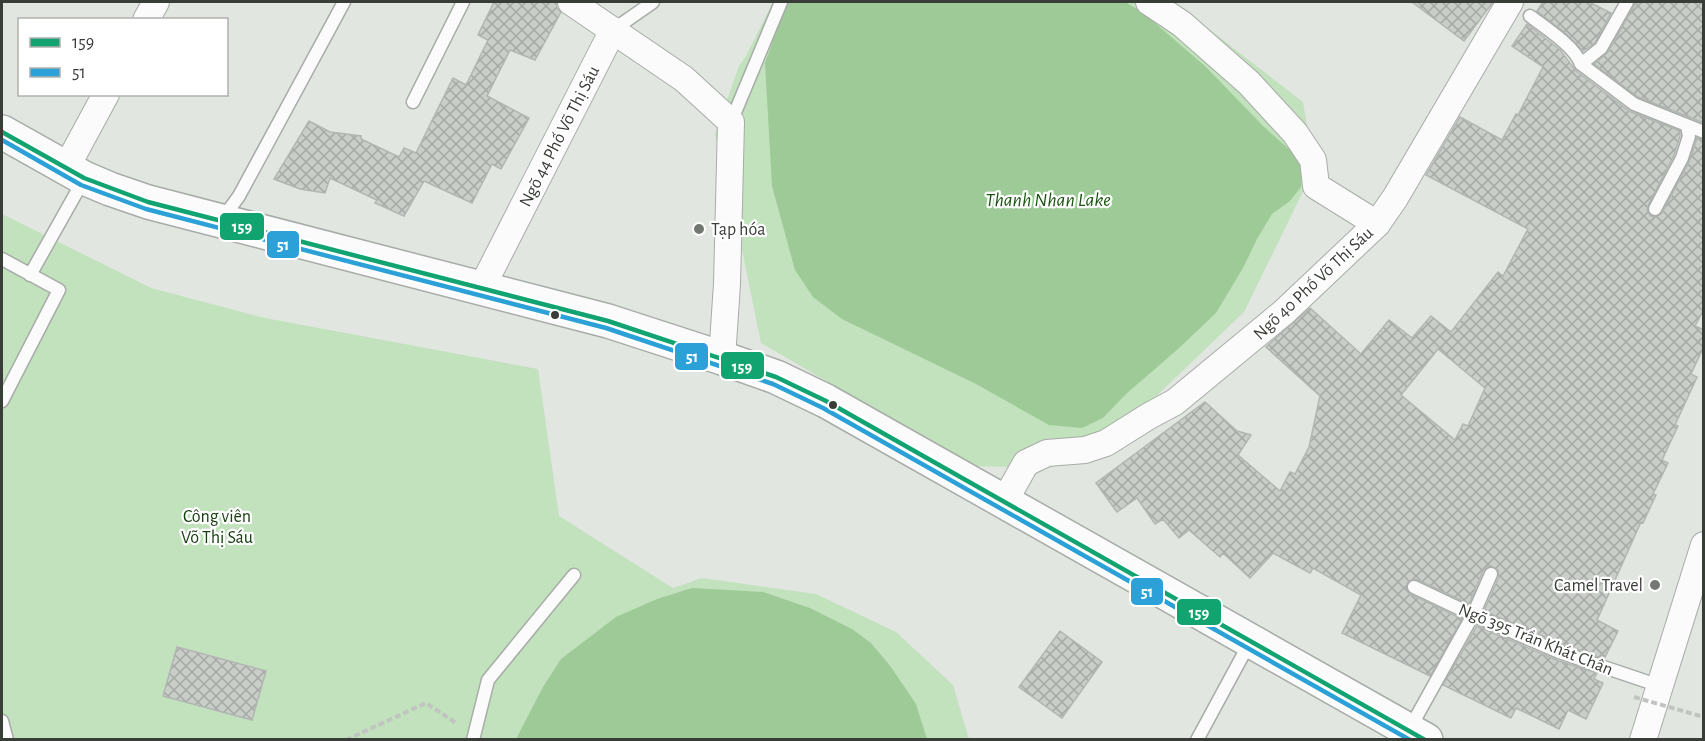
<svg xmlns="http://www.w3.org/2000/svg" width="1705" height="741" font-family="'Alegreya Sans',sans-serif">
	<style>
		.park { fill: #c2e1bd }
		.water { fill: #9eca98 }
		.building { fill: url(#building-cross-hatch); stroke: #b2b6b2; stroke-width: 1.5; fill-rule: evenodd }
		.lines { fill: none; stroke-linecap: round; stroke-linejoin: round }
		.lane-casing { stroke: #a8aca8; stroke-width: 15 }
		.street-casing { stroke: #a8aca8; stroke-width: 28 }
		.secondary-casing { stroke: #a8aca8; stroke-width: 36 }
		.path { stroke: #c2c4c2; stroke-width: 4; stroke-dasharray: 6 3; stroke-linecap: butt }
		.lane { stroke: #fafbfa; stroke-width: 12 }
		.street { stroke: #fafbfa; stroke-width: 26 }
		.secondary { stroke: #fafbfa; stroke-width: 33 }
		.path-bridge { stroke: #c2c4c2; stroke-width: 4; stroke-dasharray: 6 3; stroke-linecap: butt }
		.bus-1-casing { stroke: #fff; stroke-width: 9 }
		.bus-2-casing { stroke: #fff; stroke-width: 9 }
		.bus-1 { stroke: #11a471; stroke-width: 4.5 }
		.bus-2 { stroke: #2ba1d7; stroke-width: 4.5 }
		.poi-dot { fill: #747873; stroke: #fff; stroke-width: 2 }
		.bus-dot { fill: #393d38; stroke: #fff; stroke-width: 2 }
		.labels { text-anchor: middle; stroke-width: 4.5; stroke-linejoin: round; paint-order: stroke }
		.street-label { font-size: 18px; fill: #393d38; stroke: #fff }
		.poi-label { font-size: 18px; fill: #393d38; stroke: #fff; text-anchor: start }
		.park-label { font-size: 18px; fill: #184012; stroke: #fff }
		.water-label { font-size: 20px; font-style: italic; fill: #1a5511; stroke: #fff }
		.line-badge { stroke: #fff; stroke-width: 2 }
		.badge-label { font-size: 16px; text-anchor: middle; font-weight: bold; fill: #fff }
	</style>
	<defs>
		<pattern id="building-cross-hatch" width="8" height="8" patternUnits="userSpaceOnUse" patternTransform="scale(1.5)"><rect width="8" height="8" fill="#cacec9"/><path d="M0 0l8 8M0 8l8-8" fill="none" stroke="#a5a8a4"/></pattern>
	</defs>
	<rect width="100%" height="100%" fill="#e1e6e1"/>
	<g class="park">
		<path d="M773 2H1174L1303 102 1314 169 1244 312 1124 427 1049 468 972 466 761 343 738 230 715 134 739 66 746 56Z"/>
		<path d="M2 214 151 288 265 318 538 369 559 516 673 588 702 578 816 594 896 632 953 685 969 739H2Z"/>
	</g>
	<g class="water">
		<path d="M787 2H1125L1141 11 1206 67 1264 127 1291 151 1303 169 1301 187 1290 201 1272 214 1257 239 1243 268 1216 313 1178 349 1126 394 1103 418 1082 428 1049 425 976 384 842 319 813 297 795 270 772 186 765 63Z"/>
		<path d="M692 588 763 592 810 608 852 629 871 643 891 667 916 704 927 739H516L543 687 561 659 616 617 657 599Z"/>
	</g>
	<g class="building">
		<path d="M494 2H556L557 8 561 12 535 60 510 50 487 96 529 118 501 169 492 164 472 203 424 181 404 216 375 203 377 200 330 178 325 193 300 189 274 179 309 121 330 132 361 136V139L399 157 404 148 416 153 453 78 466 85 488 40 478 35Z"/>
		<path d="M1412 2H1493L1464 41Z"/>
		<path d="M1543 2H1589L1611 13 1595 43 1583 51 1564 32 1537 11Z"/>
		<path d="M1635 2H1704V123L1638 97 1594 64 1608 52 1634 6Z"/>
		<path d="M1527 24 1560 50 1576 71 1629 111 1680 131V136L1674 155 1648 206 1647 210 1651 216 1656 217 1662 213 1689 162 1697 138 1704 140V309L1695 326 1704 330V346L1691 374 1697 377 1675 425 1678 426 1662 460 1668 463 1653 494 1656 495 1643 523 1641 522 1597 620 1618 631 1604 659 1562 644 1484 611 1499 577 1498 570 1491 566 1487 567 1483 571 1469 604 1418 580 1413 579 1407 583 1406 588 1410 594 1462 619 1430 676 1342 633 1361 595 1313 568 1310 573 1273 553 1250 578 1223 553 1220 557 1189 530 1179 538 1163 519 1155 524 1137 498 1117 512 1096 483 1205 402 1237 431 1251 435 1238 455 1280 491 1290 472 1295 474 1309 447 1320 396 1266 347 1268 345 1310 308 1361 354 1389 320 1412 338 1431 316 1451 332 1498 272 1503 276 1528 229 1426 175 1460 117 1502 140 1516 114 1518 115 1543 67 1512 46ZM1438 349 1485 388 1468 426 1463 424 1455 440 1401 395Z"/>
		<path d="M1477 626 1556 660 1597 673 1594 679 1603 683 1586 719 1568 710 1559 729 1516 708 1511 718 1443 685Z"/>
		<path d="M1060 631 1102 662 1062 718 1019 687Z"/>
		<path d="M177 647 266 671 252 720 163 696Z"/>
	</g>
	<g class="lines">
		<g class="lane-casing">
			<g id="lane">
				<path d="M1530 16C1546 28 1574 46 1581 64L1634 104 1704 132"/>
				<path d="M613 30 653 2"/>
				<path d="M1581 64 1601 48 1627 2"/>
				<path d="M413 102 463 2"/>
				<path d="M731 122 781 2"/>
				<path d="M1655 209 1682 158 1689 136 1687 126"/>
				<path d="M223 218 239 196 344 2"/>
				<path d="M2 259 59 290 2 401"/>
				<path d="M30 275 84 179"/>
				<path d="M1414 587 1473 615 1559 652 1660 686"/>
				<path d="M2 721 7 740"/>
				<path d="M1409 730 1473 615 1491 574"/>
				<path d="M473 740 488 680 574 575"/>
				<path d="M1197 740 1250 642"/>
			</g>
		</g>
		<g class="street-casing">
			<g id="street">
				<path d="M571 2 684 79 731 122 727 284 722 358"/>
				<path d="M1149 2 1182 24 1249 83 1295 133 1313 160 1316 186 1377 224"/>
				<path d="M146 20 156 2"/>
				<path d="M66 168 106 94"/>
				<path d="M482 287 613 30"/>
				<path d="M1004 502 1026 463 1047 453 1085 450 1106 443 1149 416 1175 402 1284 312 1377 224 1395 198 1510 2"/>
				<path d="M1643 740 1704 545"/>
			</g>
		</g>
		<g class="secondary-casing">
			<path id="secondary" d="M2 132 84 178 110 189 148 202 608 321 722 358 776 377 826 401 1426 740"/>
		</g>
		<path class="path" d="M346 740 426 703 456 723"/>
		<use href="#lane" class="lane"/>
		<use href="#street" class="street"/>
		<use href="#secondary" class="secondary"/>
		<path class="path-bridge" d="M1634 697 1704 717"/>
		<g class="bus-1-casing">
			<path id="bus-1" d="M2 132 84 178 148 202 608 321 776 377 826 401 1425 740"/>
		</g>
		<g class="bus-2-casing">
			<path id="bus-2" d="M2 140 81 185 146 209 606 328 773 384 823 408 1410 740"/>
		</g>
		<use href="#bus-1" class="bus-1"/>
		<use href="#bus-2" class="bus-2"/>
	</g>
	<g class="poi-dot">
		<circle cx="699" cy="229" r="6"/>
		<circle cx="1655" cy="585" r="6"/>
	</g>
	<g class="bus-dot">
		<circle cx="555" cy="315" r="5"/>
		<circle cx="833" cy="405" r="5"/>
	</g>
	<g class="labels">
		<g class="street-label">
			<text transform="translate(559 136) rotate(-63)" y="6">Ngõ 44 Phố Võ Thị Sáu</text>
			<text transform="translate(1313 283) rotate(-43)" y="6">Ngõ 40 Phố Võ Thị Sáu</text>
			<text transform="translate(1536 639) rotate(22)" y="6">Ngõ 395 Trần Khát Chân</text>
		</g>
		<g class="poi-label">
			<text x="711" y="235">Tạp hóa</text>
			<text x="1643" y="591" text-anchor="end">Camel Travel</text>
		</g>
		<g class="park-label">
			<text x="217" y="522">Công viên<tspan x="217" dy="21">Võ Thị Sáu</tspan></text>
		</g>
		<g class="water-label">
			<text x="1048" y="206">Thanh Nhan Lake</text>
		</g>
	</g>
	<g class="line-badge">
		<rect x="219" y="212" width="46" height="29" rx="6" fill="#11a471"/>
		<rect x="266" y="230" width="34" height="29" rx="6" fill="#2ba1d7"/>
		<rect x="674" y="342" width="35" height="29" rx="6" fill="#2ba1d7"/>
		<rect x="720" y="351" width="45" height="29" rx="6" fill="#11a471"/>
		<rect x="1130" y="577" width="34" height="29" rx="6" fill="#2ba1d7"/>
		<rect x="1176" y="598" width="46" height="28" rx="6" fill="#11a471"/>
	</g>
	<g class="badge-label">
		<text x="242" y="232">159</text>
		<text x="283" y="250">51</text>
		<text x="692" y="362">51</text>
		<text x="742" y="372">159</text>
		<text x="1147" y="597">51</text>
		<text x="1199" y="618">159</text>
	</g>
	<rect width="1705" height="741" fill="none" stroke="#393d38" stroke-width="6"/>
	<rect x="18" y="18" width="210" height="78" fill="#ffffff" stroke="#b0b1af" stroke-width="1.5"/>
	<rect x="30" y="38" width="30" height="9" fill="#11a471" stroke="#b0b1af" stroke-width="1.5"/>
	<text x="72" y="48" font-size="18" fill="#393d38">159</text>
	<rect x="30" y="68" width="30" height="9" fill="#2ba1d7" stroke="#b0b1af" stroke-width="1.5"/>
	<text x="72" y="78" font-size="18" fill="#393d38">51</text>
</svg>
